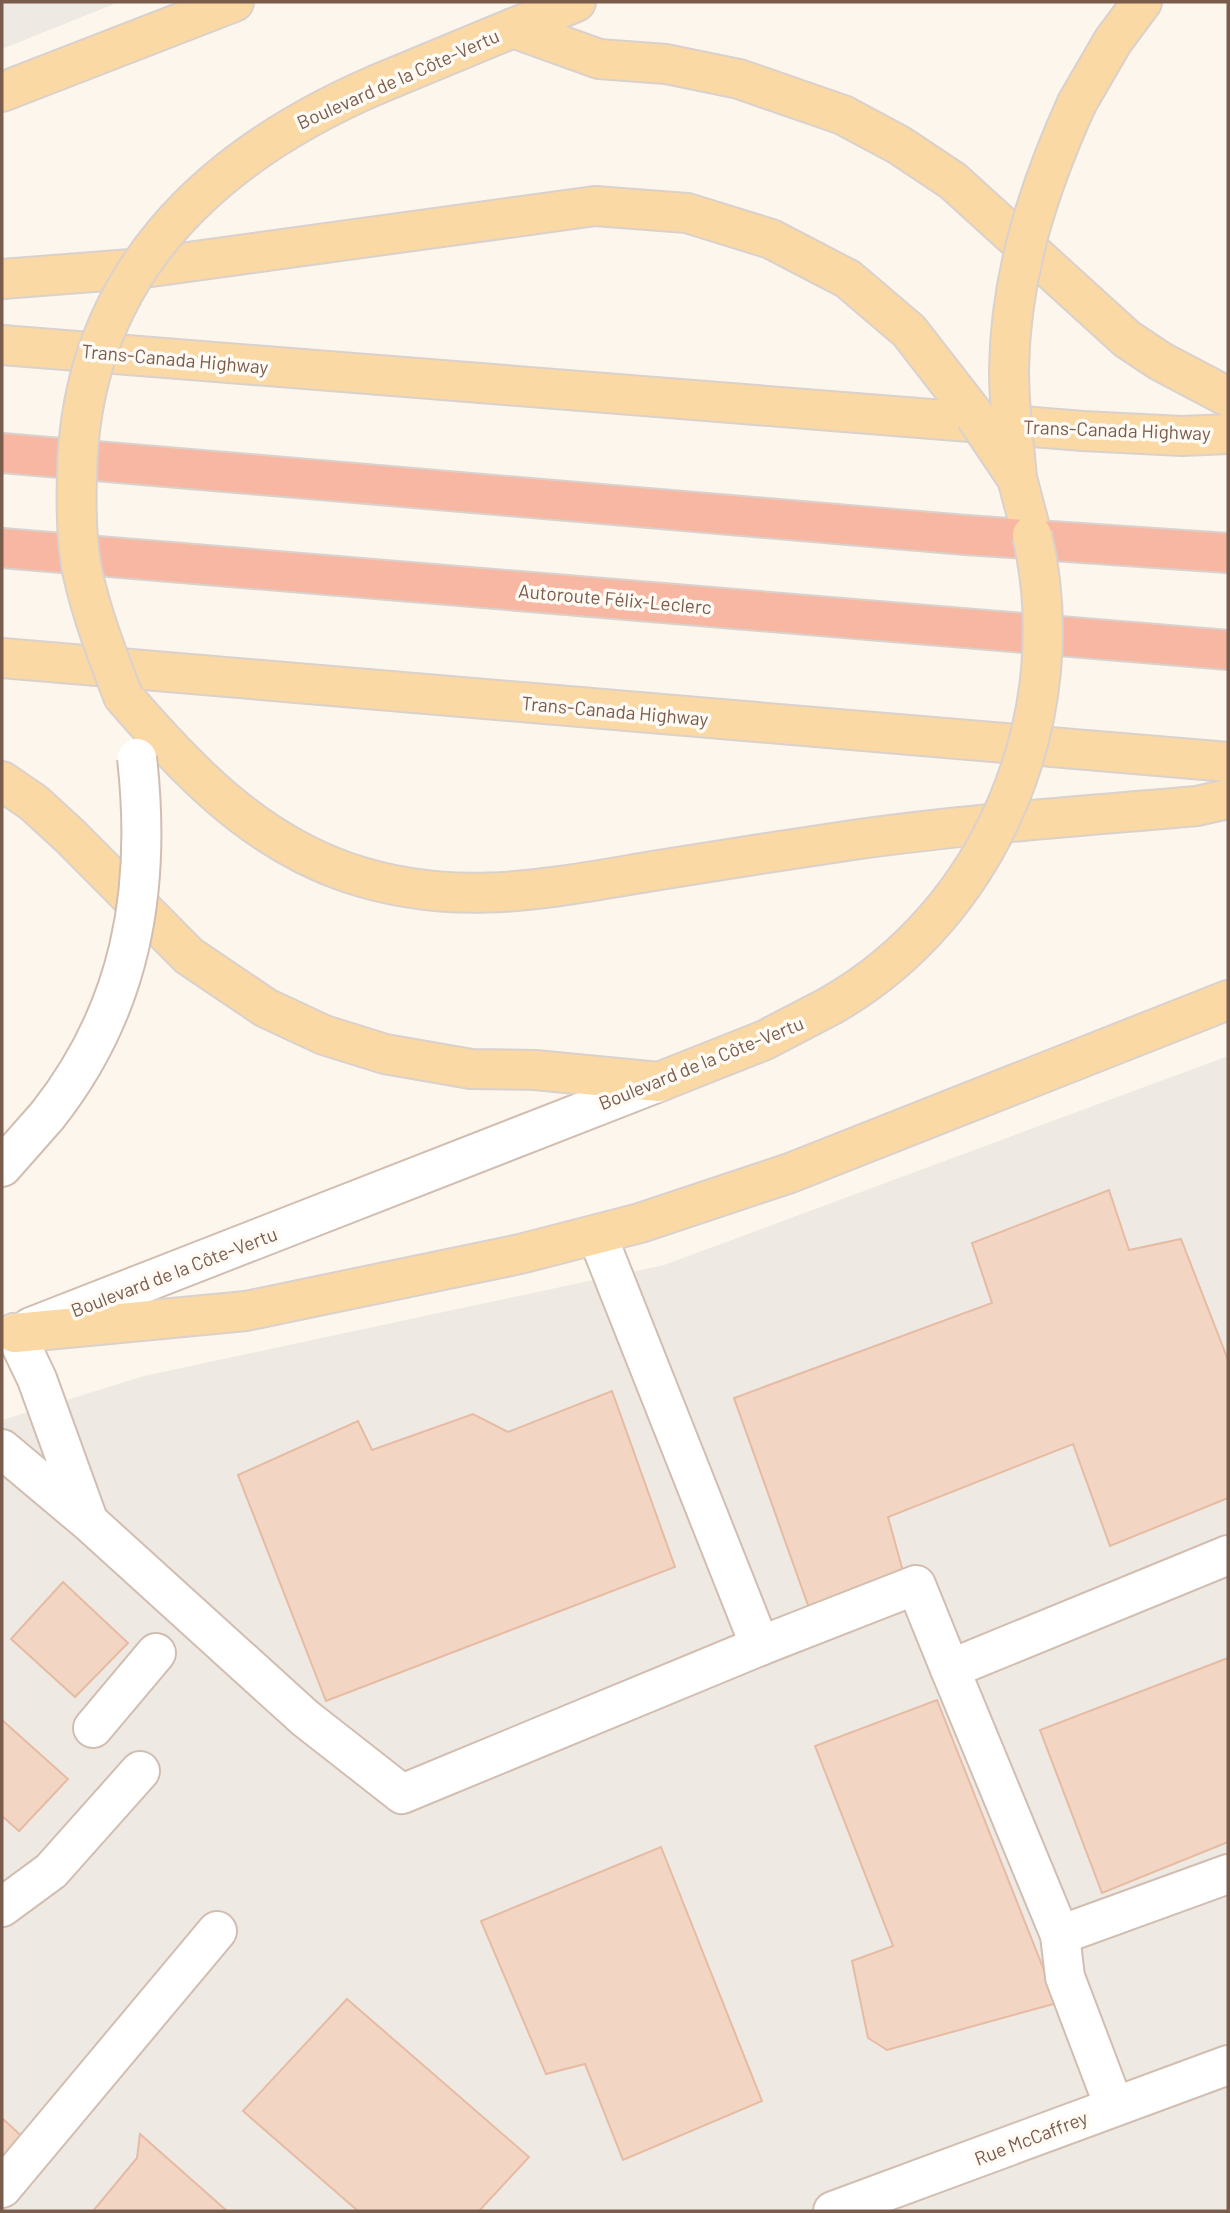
<svg xmlns="http://www.w3.org/2000/svg" width="1230" height="2213" font-family="Barlow,sans-serif">
	<style>
		.industrial { fill: #efe9e4 }
		.building { fill: #f3d5c3; stroke: #e6bba3; stroke-width: 2 }
		.lines { fill: none; stroke-linecap: round; stroke-linejoin: round }
		.minor-casing { stroke: #d1beb0; stroke-width: 42 }
		.major-casing { stroke: #dad1cd; stroke-width: 42 }
		.highway-casing { stroke: #dad1cd; stroke-width: 42 }
		.minor { stroke: #fff; stroke-width: 38 }
		.major { stroke: #fbd9a5; stroke-width: 38 }
		.highway { stroke: #f7b7a3; stroke-width: 38 }
		.minor-bridge-casing { stroke: #d1beb0; stroke-width: 42; stroke-linecap: butt }
		.major-bridge-casing { stroke: #dad1cd; stroke-width: 42; stroke-linecap: butt }
		.minor-bridge { stroke: #fff; stroke-width: 38 }
		.major-bridge { stroke: #fbd9a5; stroke-width: 38 }
		.labels { text-anchor: middle; stroke-width: 7; stroke-linejoin: round; paint-order: stroke }
		.street-label { font-size: 19px; fill: #7a5c4d; stroke: #fffaf3 }
	</style>
	<rect width="100%" height="100%" fill="#fdf6ec"/>
	<g class="industrial">
		<path d="M2 2H119L2 49Z"/>
		<path d="M1228 1056V2211H2V1420L144 1376 664 1265Z"/>
	</g>
	<g class="building">
		<path d="M1109 1190 1129 1250 1181 1239 1228 1360V1498L1110 1546 1073 1444 888 1517 904 1575 809 1608 734 1398 992 1303 972 1243Z"/>
		<path d="M612 1391 675 1567 326 1701 238 1475 358 1421 372 1450 473 1414 508 1432Z"/>
		<path d="M63 1582 128 1643 75 1697 11 1639Z"/>
		<path d="M1228 1658V1842L1102 1893 1040 1730Z"/>
		<path d="M937 1700 1057 2003 887 2050 868 2038 852 1961 893 1946 815 1746Z"/>
		<path d="M2 1720 68 1779 19 1831 2 1816Z"/>
		<path d="M661 1847 762 2101 623 2160 585 2064 546 2074 481 1921Z"/>
		<path d="M347 1999 529 2157 479 2211H358L243 2111Z"/>
		<path d="M2 2118 30 2144 2 2172Z"/>
		<path d="M140 2134 227 2211H93L137 2158Z"/>
	</g>
	<g class="lines">
		<g class="minor-casing">
			<g id="minor">
				<path d="M2 1167 47 1116"/>
				<path d="M597 1235 760 1646"/>
				<path d="M31 1327 659 1082"/>
				<path d="M15 1333 37 1379 88 1520"/>
				<path d="M2 1449 89 1522 305 1718 402 1794 760 1646 916 1585 950 1669"/>
				<path d="M93 1728 156 1653"/>
				<path d="M2 1907 51 1871 140 1771"/>
				<path d="M1060 1935 950 1669 1228 1555"/>
				<path d="M1114 2106 1065 1977 1060 1935 1228 1874"/>
				<path d="M2 2188 217 1931"/>
				<path d="M833 2211 1228 2065"/>
			</g>
		</g>
		<g class="major-casing">
			<g id="major">
				<path d="M513 28 599 59 666 64 739 79 843 115 899 145 953 181 1127 339 1160 361 1228 397"/>
				<path d="M378 84 576 2"/>
				<path d="M2 92 234 2"/>
				<path d="M1077 103 1113 41 1142 2"/>
				<path d="M2 279 144 268 595 206 687 213 771 239 848 279 909 331 975 416"/>
				<path d="M2 345 1083 431 1182 436 1228 434"/>
				<path d="M1017 478 1032 535"/>
				<path d="M2 658 1228 762"/>
				<path d="M123 696C186 769 252 839 346 872 454 909 545 889 653 871 720 860 786 850 853 840 967 824 1082 816 1197 806L1228 799"/>
				<path d="M2 781 34 803 71 837 189 956 266 1008 324 1035 385 1054 471 1069 535 1070 659 1082 765 1040 830 1006"/>
				<path d="M15 1333 246 1311 520 1254 640 1223 790 1173 1228 1000"/>
			</g>
		</g>
		<g class="highway-casing">
			<g id="highway">
				<path d="M2 453 966 535 1228 553"/>
				<path d="M2 548 1228 650"/>
			</g>
		</g>
		<use href="#minor" class="minor"/>
		<use href="#major" class="major"/>
		<use href="#highway" class="highway"/>
		<g class="minor-bridge-casing">
			<path id="minor-bridge" d="M47 1116C131 1010 152 891 137 758"/>
		</g>
		<g class="major-bridge-casing">
			<g id="major-bridge">
				<path d="M975 416 1016 477"/>
				<path d="M1017 478C1014 443 1009 407 1009 371 1010 276 1038 189 1077 103"/>
				<path d="M123 696C107 654 91 613 82 570 76 539 76 506 77 475 80 278 208 157 378 84"/>
				<path d="M830 1006C992 914 1074 714 1032 535"/>
			</g>
		</g>
		<use href="#minor-bridge" class="minor-bridge"/>
		<use href="#major-bridge" class="major-bridge"/>
	</g>
	<g class="labels">
		<g class="street-label">
			<text transform="translate(398 79) rotate(-24)" y="7">Boulevard de la Côte-Vertu</text>
			<text transform="translate(175 359) rotate(5)" y="7">Trans-Canada Highway</text>
			<text transform="translate(1117 430) rotate(2)" y="7">Trans-Canada Highway</text>
			<text transform="translate(615 599) rotate(5)" y="7">Autoroute Félix-Leclerc</text>
			<text transform="translate(615 711) rotate(5)" y="7">Trans-Canada Highway</text>
			<text transform="translate(701 1063) rotate(-22)" y="7">Boulevard de la Côte-Vertu</text>
			<text transform="translate(174 1272) rotate(-21)" y="7">Boulevard de la Côte-Vertu</text>
			<text transform="translate(1031 2138) rotate(-21)" y="7">Rue McCaffrey</text>
		</g>
	</g>
	<rect width="1230" height="2213" fill="none" stroke="#7a5c4d" stroke-width="7"/>
</svg>
